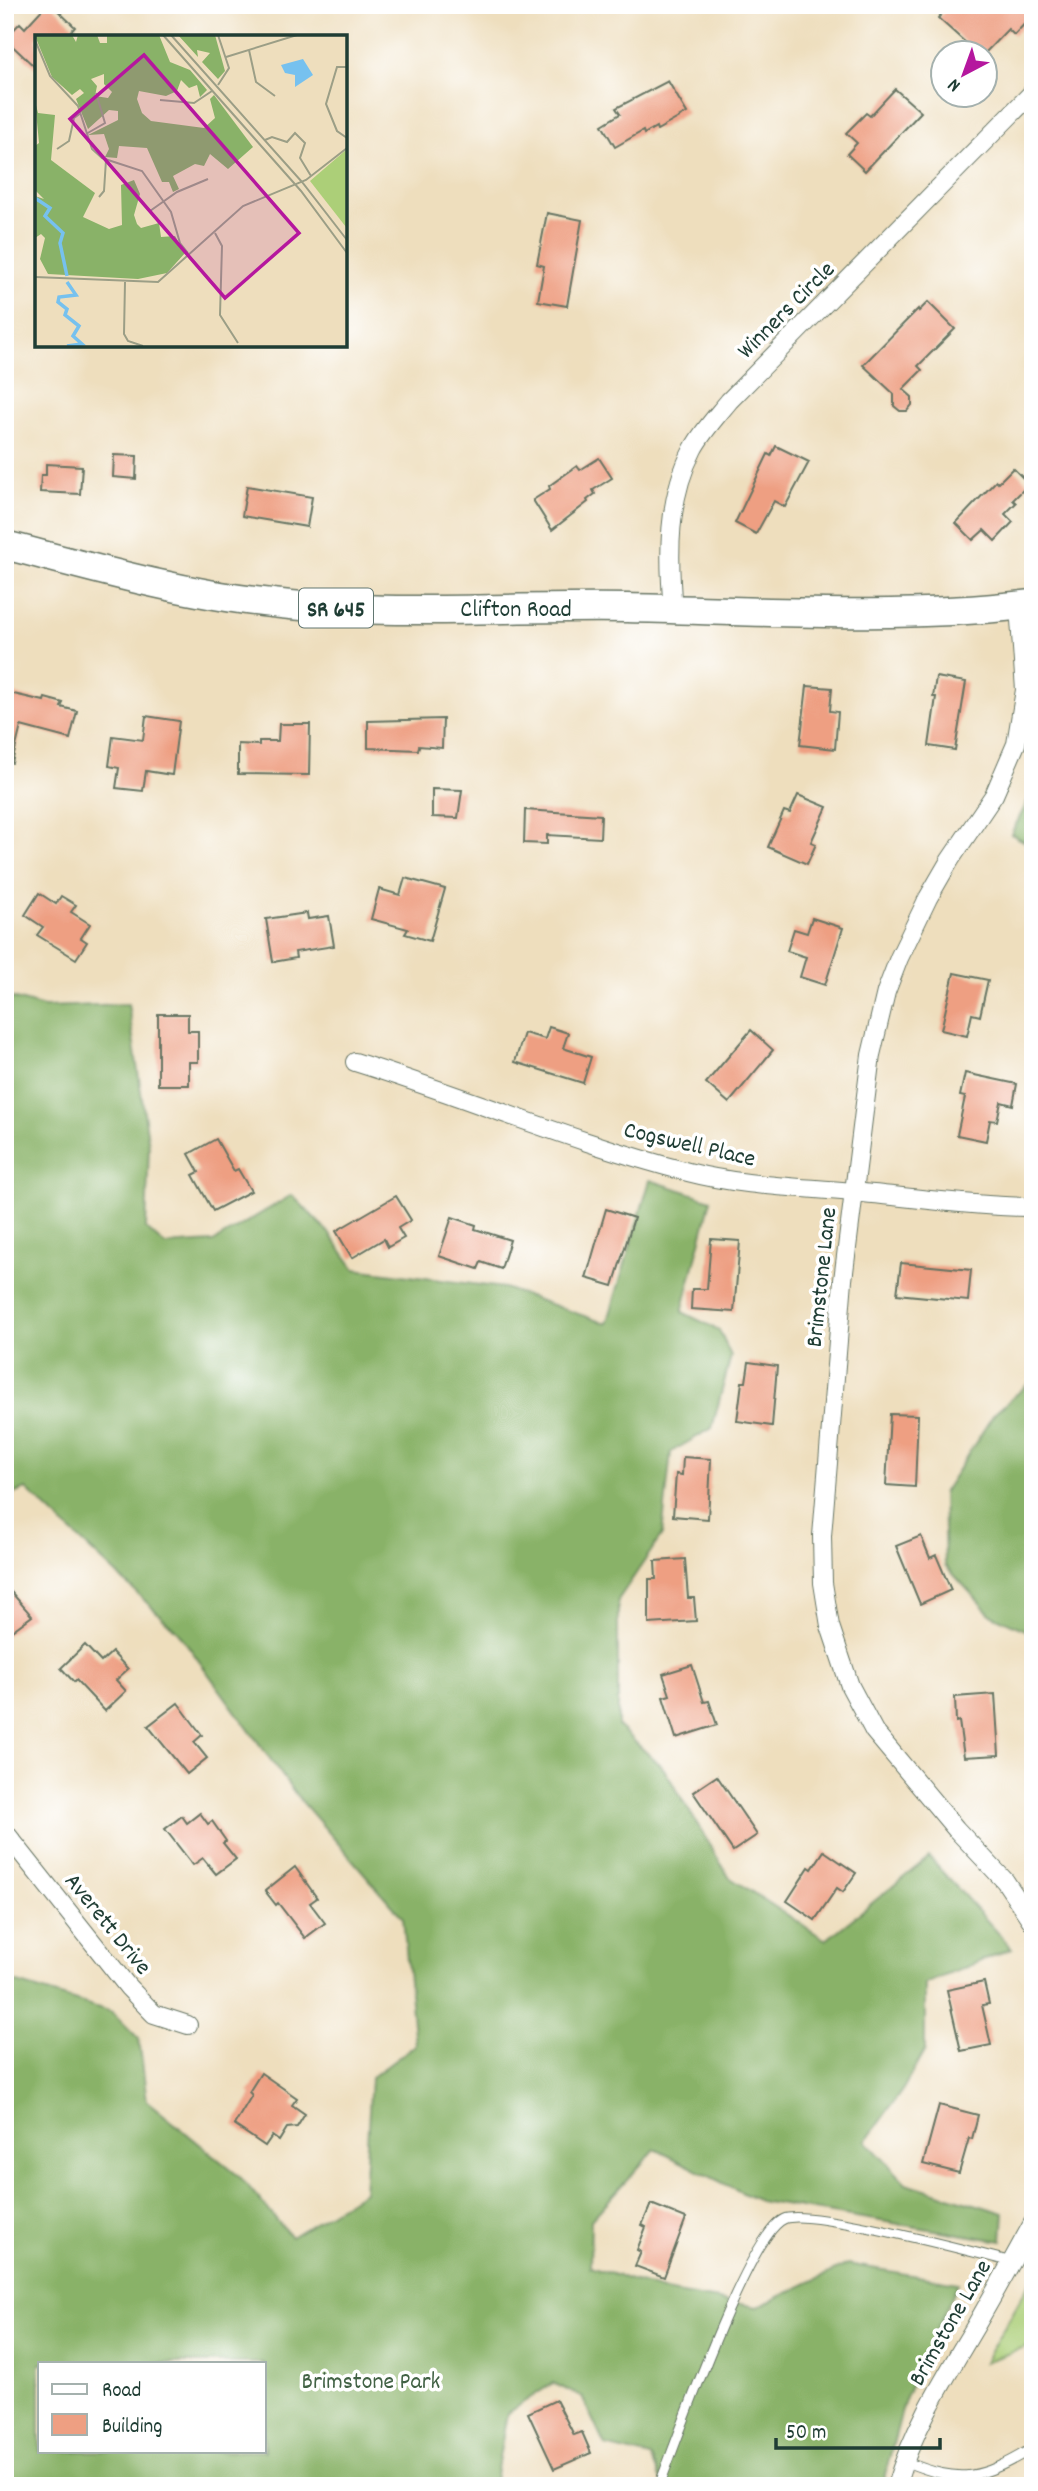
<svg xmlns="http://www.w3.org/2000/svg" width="1038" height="2491" font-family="Dekko,sans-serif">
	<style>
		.green { fill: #accf78; stroke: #668656; stroke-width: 2 }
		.forest { fill: #89b268; stroke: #54784e; stroke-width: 2; fill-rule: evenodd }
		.building { fill: #ee9f82 }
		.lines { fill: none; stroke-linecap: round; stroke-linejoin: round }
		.lane-casing { stroke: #677564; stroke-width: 11 }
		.street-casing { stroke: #677564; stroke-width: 20 }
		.primary-casing { stroke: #677564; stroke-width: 31 }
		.lane { stroke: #fff; stroke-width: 9 }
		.street { stroke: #fff; stroke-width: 18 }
		.primary { stroke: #fff; stroke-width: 28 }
		.labels { text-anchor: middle; stroke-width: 7; stroke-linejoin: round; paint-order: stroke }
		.shield { fill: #fff; stroke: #627771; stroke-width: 2 }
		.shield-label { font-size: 23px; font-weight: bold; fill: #1f3d34 }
		.street-label { font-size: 24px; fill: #1f3d34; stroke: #fff }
		.park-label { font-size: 24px; fill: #426245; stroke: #fff }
		.inset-river { fill: none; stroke: #76c1ef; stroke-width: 3.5 }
		.inset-road { fill: none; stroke: #9b9e86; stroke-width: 2 }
		.view { fill: #b5179e; fill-opacity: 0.15; stroke: #b5179e; stroke-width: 3.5 }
		.inset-edge { fill: none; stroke: #1f3d34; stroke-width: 3.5 }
	</style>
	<rect width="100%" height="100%" fill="#fff"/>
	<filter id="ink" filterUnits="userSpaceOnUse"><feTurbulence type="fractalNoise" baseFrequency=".0143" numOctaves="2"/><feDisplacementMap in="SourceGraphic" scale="14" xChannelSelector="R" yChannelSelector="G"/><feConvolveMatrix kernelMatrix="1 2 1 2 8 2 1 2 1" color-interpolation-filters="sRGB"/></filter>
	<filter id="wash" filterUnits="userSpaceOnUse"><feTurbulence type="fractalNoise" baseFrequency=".00686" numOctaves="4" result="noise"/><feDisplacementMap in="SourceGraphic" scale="28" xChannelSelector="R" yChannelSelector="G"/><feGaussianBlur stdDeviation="1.57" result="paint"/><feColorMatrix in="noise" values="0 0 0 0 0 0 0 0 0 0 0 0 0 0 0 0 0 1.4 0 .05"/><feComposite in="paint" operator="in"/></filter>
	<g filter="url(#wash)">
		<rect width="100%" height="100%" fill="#eedebd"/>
		<path class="green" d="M1033 2277V2345L984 2362Z"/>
		<g class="forest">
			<path d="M1033 791V846L1011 834Z"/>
			<path d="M5 996 44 1007 128 1004 149 1146 146 1229 165 1245 213 1242 292 1195 328 1232 355 1269 504 1288 607 1324 650 1180 711 1200 682 1312 719 1330 731 1356 712 1428 671 1452 662 1535 618 1600V1726L664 1769 729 1877 826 1940 929 1857 1012 1948 925 1984V2050L903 2089 866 2141 906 2183 1004 2213 1002 2241 759 2201 655 2149 591 2220 590 2267 665 2291 758 2307 848 2264 958 2283 905 2399 882 2486H663L651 2457 605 2446 582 2397 553 2383 507 2413 494 2486H5V1979L112 2012 139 2039 147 2101 241 2178 291 2237 364 2192 371 2078 415 2045 403 1918 297 1796 178 1632 26 1489 5 1497ZM40 2363H264V2451H40Z"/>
			<path d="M1033 1380V1634L990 1614 945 1565 943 1493 994 1414Z"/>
		</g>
		<g id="blocks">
			<g class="building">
				<path d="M46 5H52L75 27 66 37H37V69L5 39 20 23 25 28Z"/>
				<path d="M950 5H1033V15L1014 35 1008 29 985 53 976 52 938 18Z"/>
				<path d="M668 81 687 113 657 130 656 127 644 134 643 131 615 147 602 125 620 114 616 108Z"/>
				<path d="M895 89 921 112 865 171 847 154 857 143 846 133 866 113 870 116Z"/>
				<path d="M547 213 582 220 567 306 538 301 544 266 537 264Z"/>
				<path d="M928 302 955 329 918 366 922 370 903 389 912 397V405L907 411H900L894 406V394L863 365 918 309 919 311Z"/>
				<path d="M776 446 809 462 785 507 774 501 756 534 735 523 768 454 771 456Z"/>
				<path d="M114 455 137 456 136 479 113 477Z"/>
				<path d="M599 458 612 478 593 490 595 494 587 500 588 502 552 530 533 500 550 489 549 486 577 466 580 470Z"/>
				<path d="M46 464 82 466 80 494 40 492 41 475H46Z"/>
				<path d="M1013 468 1029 484 1013 500 1016 503 1005 514 1013 522 995 541 984 530 973 540 956 523 996 481 998 483Z"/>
				<path d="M247 486 312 497 307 527 242 516Z"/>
				<path d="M936 677 966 682 955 750 929 746 936 697H933Z"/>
				<path d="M807 686 832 688 830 711 838 712 835 749 800 745Z"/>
				<path d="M5 692 44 701 45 698 63 703 61 707 77 711 70 739 21 726 12 763 5 762Z"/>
				<path d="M146 716 179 721 172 775 146 771 143 791 116 788 119 768 109 766 113 736 143 740Z"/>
				<path d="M443 719 442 748 419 746 418 750 368 748V721Z"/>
				<path d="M279 724H310L309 775 238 774V744L259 745V741H278Z"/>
				<path d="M432 789 462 790 458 818 432 817Z"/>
				<path d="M798 795 827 807 811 842 816 844 807 864 768 847 784 811 790 813Z"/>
				<path d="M525 810 601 815 600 838 547 835V844L524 843Z"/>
				<path d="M405 878 445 889 430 941 405 934 408 929 371 919 379 889 400 895Z"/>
				<path d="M39 893 56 904 61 896 76 905 71 912 90 924 81 938 87 942 76 959 37 935 43 927 25 915Z"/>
				<path d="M307 913 308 919 329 916 334 946 295 952 296 958 273 962 266 919Z"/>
				<path d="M812 918 843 928 825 985 800 977 806 957 787 951 794 929 807 933Z"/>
				<path d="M954 973 988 980 980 1016 972 1014 967 1036 941 1030Z"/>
				<path d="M158 1014H188V1031H198V1062H189V1085H158Z"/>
				<path d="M549 1027 568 1033 563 1048 591 1057 583 1083 515 1062 524 1033 545 1039Z"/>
				<path d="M751 1030 773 1050 729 1103 706 1083Z"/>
				<path d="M965 1073 1017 1084 1013 1105 1001 1102 997 1121 990 1120 986 1141 957 1135 965 1097 960 1096Z"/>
				<path d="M216 1139 234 1171 238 1169 251 1191 213 1211 193 1175 199 1172 189 1154Z"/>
				<path d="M396 1196 411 1220 398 1228 404 1238 388 1247 384 1239 352 1258 336 1231Z"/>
				<path d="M606 1209 634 1218 613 1286 586 1278Z"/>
				<path d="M452 1217 476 1225 475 1229 510 1240 501 1269 481 1262 478 1269 439 1256Z"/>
				<path d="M711 1239 740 1241 734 1312 691 1309 692 1289H707Z"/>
				<path d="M901 1263 971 1270 968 1301 897 1294Z"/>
				<path d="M749 1362 777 1366 772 1426 737 1421 742 1382H746Z"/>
				<path d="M890 1414 918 1415 915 1487 886 1485Z"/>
				<path d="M683 1457 711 1459 708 1519 673 1516 676 1474 682 1475Z"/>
				<path d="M921 1536 930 1558 936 1555 951 1590 920 1604 896 1546Z"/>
				<path d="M685 1559 688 1598H694L696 1621 649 1624V1579H656L655 1561Z"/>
				<path d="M5 1585 32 1616 5 1636Z"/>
				<path d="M85 1645 101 1662 112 1652 128 1669 116 1680 126 1691 105 1711 76 1680 74 1682 61 1668Z"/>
				<path d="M692 1665 704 1702 709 1701 717 1725 676 1738 663 1697 670 1695 663 1674Z"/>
				<path d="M995 1694 999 1755 964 1757 959 1721 956 1722 955 1697Z"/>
				<path d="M178 1703 202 1735 194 1742 207 1758 187 1774 148 1726Z"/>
				<path d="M717 1776 757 1835 733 1851 693 1792Z"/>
				<path d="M200 1813 208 1824 212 1821 226 1841 223 1843 236 1859 216 1874 203 1858 193 1865 165 1829 182 1816 187 1823Z"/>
				<path d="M824 1851 856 1873 843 1892 837 1888 815 1920 787 1901 809 1867 812 1869Z"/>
				<path d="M295 1867 317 1898 310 1903 325 1923 305 1938 278 1903 276 1905 265 1891Z"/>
				<path d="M984 1982 989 2004 982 2005 991 2045 961 2051 947 1990Z"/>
				<path d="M261 2073 297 2098 292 2105 305 2114 297 2127 287 2128 279 2141 272 2136 265 2146 234 2125 252 2095 249 2092Z"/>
				<path d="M939 2105 978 2115 972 2139 969 2138 959 2173 923 2164Z"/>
				<path d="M651 2204 686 2218 664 2277 635 2266 641 2252 637 2250 646 2227 642 2225Z"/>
				<path d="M556 2400 574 2435 582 2432 591 2453 554 2469 528 2413Z"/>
			</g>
		</g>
	</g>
	<g filter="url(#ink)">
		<use href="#blocks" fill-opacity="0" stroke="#677564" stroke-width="2"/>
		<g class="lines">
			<g class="lane-casing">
				<g id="lane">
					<path d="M904 2461C962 2485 980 2479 1033 2448"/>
					<path d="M659 2486C677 2441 748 2235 784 2219 808 2208 977 2253 1012 2262"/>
				</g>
			</g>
			<g class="street-casing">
				<g id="street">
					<path d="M1019 606 1025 690 1016 744 994 795 950 860 928 898 899 958 886 992 871 1055 843 1280 822 1536 823 1583 830 1626 850 1686 874 1731 956 1829 1005 1881 1033 1923"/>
					<path d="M673 610C668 556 667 499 693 449 702 432 716 417 729 401L1033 92"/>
					<path d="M355 1062C467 1097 575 1143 688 1172 741 1186 798 1187 852 1192 911 1197 968 1206 1027 1207"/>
					<path d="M5 1832 128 1987 154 2014 188 2025"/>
					<path d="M896 2486C913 2429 945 2378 975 2327 995 2292 1014 2258 1033 2223"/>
				</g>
			</g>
			<g class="primary-casing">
				<path id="primary" d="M5 545C90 567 176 592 263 602 383 617 506 606 627 608 762 611 898 620 1033 604"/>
			</g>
			<use href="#lane" class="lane"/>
			<use href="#street" class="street"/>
			<use href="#primary" class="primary"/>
		</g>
	</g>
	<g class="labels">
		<rect class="shield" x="299" y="588.5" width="74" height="39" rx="5"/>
		<g class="shield-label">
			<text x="336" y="616">SR 645</text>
		</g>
		<g class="street-label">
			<text transform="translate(785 309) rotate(-45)" y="8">Winners Circle</text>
			<text x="516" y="616">Clifton Road</text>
			<text transform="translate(690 1143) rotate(13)" y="8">Cogswell Place</text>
			<text transform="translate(820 1277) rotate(-84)" y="8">Brimstone Lane</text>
			<text transform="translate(109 1923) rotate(51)" y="8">Averett Drive</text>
			<text transform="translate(949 2322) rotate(-60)" y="8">Brimstone Lane</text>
		</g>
		<g class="park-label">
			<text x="371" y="2388">Brimstone Park</text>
		</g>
	</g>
	<g transform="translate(35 35)">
		<rect width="312" height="312" fill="#eedebd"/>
		<path d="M311 115V192L275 146Z" fill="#accf78"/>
		<path d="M37 0 41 7 43 0H62L65 8H72V0H124L135 27 155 35 172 55 165 62 162 50 154 53 146 45 142 56 131 61 104 56 102 64 107 78 116 86 169 93 180 83 175 64 179 60 218 112 193 134 175 119 169 131 160 129 138 141 144 154 138 157 134 147H127L112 113 84 111 82 123 70 122 74 114 69 99 53 100 83 85V76L74 75 53 94 41 64 49 58 45 54 37 60 17 42 0 1ZM69 39V49L77 57 73 63 60 61 62 51 56 44ZM143 0H180L190 36 183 44 167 27 175 18 162 15 163 22ZM0 66 3 78 20 80 16 125 60 158 48 182 74 194 87 190 86 150 99 145 105 159 99 180 102 189 106 193 124 188 126 202 140 201 150 218 132 238 103 244 13 239 5 224 10 203 6 199 0 203V161L9 164 0 155V111L4 108Z" fill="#89b268" fill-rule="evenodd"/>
		<path d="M268 24 278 40 260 52V40L250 38 246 30Z" fill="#76c1ef"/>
		<path class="inset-river" d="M0 163 15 173 10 181 28 198 25 208 32 241M32 247 41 260 24 262 23 267 32 274 30 280 44 291 38 301 47 309 32 311"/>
		<path class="inset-road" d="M128 0 266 156 312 218M136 0 267 147 312 205M0 5 15 41 43 71 57 114 67 123 107 136 136 177 145 208 153 218M214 15 221 47 240 61M191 22 262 0M312 32H302L291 69 302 96 312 103M183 50 194 33 183 0M125 65 159 68 177 56M51 99 70 88 61 58M230 105 237 102 252 107 260 98 270 108 265 123 276 141M22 114 34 106 39 83 46 78M64 162 69 156 71 125M115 176 142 157 173 144M180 198 187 211 185 280 203 308M0 242 123 247 208 171 271 145 312 113M90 247 89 299 93 306 108 311"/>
		<path class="view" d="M109 20 264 198 190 263 35 84Z"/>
		<rect width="312" height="312" class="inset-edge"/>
	</g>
	<rect width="1038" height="2491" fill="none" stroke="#fff" stroke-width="28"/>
	<rect x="38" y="2362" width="228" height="91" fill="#ffffff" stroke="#a5b1ae" stroke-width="2"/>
	<rect x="52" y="2384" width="35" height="10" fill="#ffffff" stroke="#a5b1ae" stroke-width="2"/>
	<text x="102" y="2396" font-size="21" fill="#1f3d34">Road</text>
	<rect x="52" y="2414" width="35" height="21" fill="#ee9f82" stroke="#a5b1ae" stroke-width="2"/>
	<text x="102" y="2432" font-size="21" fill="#1f3d34">Building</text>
	<g transform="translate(964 74) rotate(221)"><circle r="33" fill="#ffffff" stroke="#a5b1ae" stroke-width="2"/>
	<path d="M0-5L12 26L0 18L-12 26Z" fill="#b5179e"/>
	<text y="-10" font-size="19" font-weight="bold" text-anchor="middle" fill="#1f3d34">N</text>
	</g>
	<path d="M776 2438v10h164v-10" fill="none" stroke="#1f3d34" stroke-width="3.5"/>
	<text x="786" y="2438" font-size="21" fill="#1f3d34" stroke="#ffffff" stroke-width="5" paint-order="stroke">50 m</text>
</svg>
